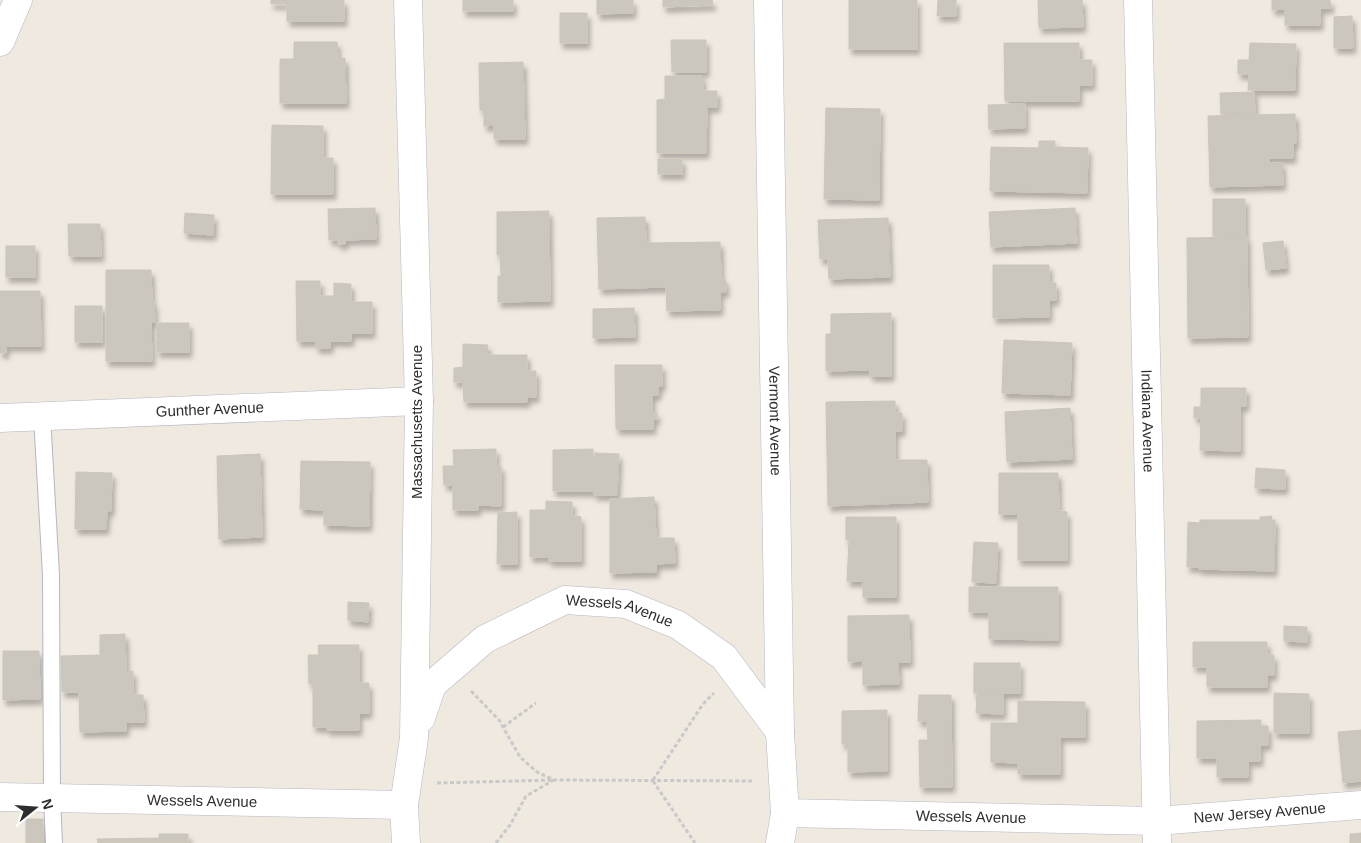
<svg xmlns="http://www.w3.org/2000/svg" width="1361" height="843" font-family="Arial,sans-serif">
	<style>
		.building { fill: #cbc7be; stroke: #ccc5b9; filter: url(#shadow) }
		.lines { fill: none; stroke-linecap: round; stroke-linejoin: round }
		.lane-casing { stroke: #b4b7c2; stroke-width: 18 }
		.street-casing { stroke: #b4b7c2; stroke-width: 29 }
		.path { stroke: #c9c9c9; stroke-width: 3; stroke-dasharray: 4 2.5; stroke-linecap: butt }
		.lane { stroke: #fff; stroke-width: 16 }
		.street { stroke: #fff; stroke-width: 28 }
		.labels { text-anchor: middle; stroke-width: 5; stroke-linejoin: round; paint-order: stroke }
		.street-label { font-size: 15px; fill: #2e2e2e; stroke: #fff }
	</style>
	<defs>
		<filter id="shadow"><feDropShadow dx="3" dy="5.5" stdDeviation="2.5" flood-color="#0004"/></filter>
	</defs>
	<rect width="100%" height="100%" fill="#f0e9e0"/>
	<g class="building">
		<path d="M271 0H344V21H287V4H271Z"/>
		<rect x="463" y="0" width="50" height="11"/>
		<path d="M597 0H633V13L597 14Z"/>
		<path d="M663 0H712L713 5 663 7Z"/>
		<rect x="849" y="0" width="68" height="49"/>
		<path d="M938 0H956V16H937Z"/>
		<path d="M1038 0H1082L1083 27 1039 28Z"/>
		<path d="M1272 0H1330L1331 8H1320V25H1285V9L1272 10Z"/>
		<rect x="560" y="13" width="27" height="30"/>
		<path d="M1352 16 1353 48H1334V17Z"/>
		<path d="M671 40H706V72H672Z"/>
		<path d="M294 42H337L338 59 345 58 346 103H280V59H294Z"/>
		<path d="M1004 43H1079V60H1092V85H1079V101H1005Z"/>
		<path d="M1250 43 1296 44 1295 90H1248L1249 74H1238V60H1249Z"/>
		<path d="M523 62 525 139H494V125L484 126V110H480L479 63Z"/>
		<path d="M665 76H702L703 91H717V107H707L706 153H657V100L665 99Z"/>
		<path d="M1254 92 1255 113 1221 114 1220 93Z"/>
		<path d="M1025 104V128L989 129 988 105Z"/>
		<path d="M826 108 880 109 879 200 824 199Z"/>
		<path d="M1295 114 1296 143H1293V158H1269V163H1282L1283 185 1210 187 1208 116Z"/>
		<path d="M272 125 323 126V158H333V194H271Z"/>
		<path d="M1039 141H1055V147L1088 148 1087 193 990 191 991 147 1039 148Z"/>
		<rect x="658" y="159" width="24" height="15"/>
		<rect x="1213" y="199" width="32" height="37"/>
		<path d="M375 208 376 239 345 240V244H338V240H329L328 209Z"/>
		<path d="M1075 208 1077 243 991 247 989 212Z"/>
		<path d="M549 211 550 301 498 302V276H501L500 255H497V212Z"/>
		<path d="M185 213 214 215 213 235 184 233Z"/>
		<path d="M645 217 646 243 720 242 721 279H725L726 292H720V310L667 311 666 287 599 289 597 218Z"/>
		<path d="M888 218 890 277 829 279 828 259H820L818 220Z"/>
		<path d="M68 224H100L101 256H69Z"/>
		<path d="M1247 237 1248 337 1188 338 1187 238Z"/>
		<path d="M1283 241 1286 268 1266 270 1263 243Z"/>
		<rect x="6" y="246" width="29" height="31"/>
		<path d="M993 265H1049V283H1056V300H1049V317L993 318Z"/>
		<path d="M106 270H151L152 302H154L155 322H151L152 361H106Z"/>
		<path d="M296 281H320V296H334V283L351 284V302H372V333H351V341H330V348H316V341H297Z"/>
		<path d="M0 291H40L41 346H6V353H0Z"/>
		<rect x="75" y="306" width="27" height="36"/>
		<path d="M634 308 635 337 593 338V309Z"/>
		<path d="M891 313V376H870V370L826 371V334H831V314Z"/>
		<rect x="157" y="323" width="32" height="29"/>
		<path d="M1004 340 1072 343 1070 395 1002 393Z"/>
		<path d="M463 344 488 345 487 355H527V371H536V397H527V402H464L463 382H454V368L463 367Z"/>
		<path d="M615 365H662V386H658V395H652V413H657V419H653V429H616Z"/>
		<path d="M1201 388H1246V406H1240V451L1200 450 1201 418H1194V407H1201Z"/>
		<path d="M895 401V413H902V431H895V460H927L928 502 828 506 826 402Z"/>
		<path d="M1070 408 1072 459 1007 462 1005 412Z"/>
		<path d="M496 449V466H501V506L478 505V510H453V485H444L443 466H454L453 450Z"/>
		<path d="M593 449V491H553V450Z"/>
		<path d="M595 453 619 454 617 495H594Z"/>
		<path d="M260 454 262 537 219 539 217 456Z"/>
		<path d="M301 461 370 462 369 526 324 525V510L300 509Z"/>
		<path d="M1256 468 1285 470V489L1255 488Z"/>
		<path d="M76 472 112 473 111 511H107L106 529H75Z"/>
		<path d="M999 473H1058L1059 511 1067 512V560H1018V514H999Z"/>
		<path d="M654 497 656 538H674L675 563 656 564V572L610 573V499Z"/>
		<path d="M546 501 572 502V516L581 517V561H549V557H530V510H546Z"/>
		<path d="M517 512V564H497L498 513Z"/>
		<path d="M1272 516 1271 520H1275L1274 571 1199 569V567H1187L1188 522 1200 523V520H1260V517Z"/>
		<path d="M846 517H896V597H863V581H847L849 542V540H846Z"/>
		<path d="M974 542 998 543 996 583 972 582Z"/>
		<path d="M969 587H1058V640L989 639V612H969Z"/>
		<path d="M348 602 369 603 368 622 348 620Z"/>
		<path d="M909 615 910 662H898L899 684 863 685V661L848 662V616Z"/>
		<path d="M1284 626 1307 627V642L1284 641Z"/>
		<path d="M125 634 126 672 133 671V695H143L144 722H126V731L80 732 79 692H62L61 656 100 655V635Z"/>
		<path d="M1193 642H1267V655H1274V675H1267V687H1207V667H1193Z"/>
		<path d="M318 645H359V683H369V713H359V730H327V727H313V684H309L308 655H319Z"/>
		<path d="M3 651H39L40 699 3 700Z"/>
		<rect x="974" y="663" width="46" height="30"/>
		<path d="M1274 693 1309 694V733H1274Z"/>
		<path d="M977 694H1003V714L976 713Z"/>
		<path d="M919 695H951L952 787H920L919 740H928L927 721H918Z"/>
		<path d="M1018 701 1085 702V737H1060V774H1018V763L991 762V723H1018Z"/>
		<path d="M887 710V771L848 772V744H842V711Z"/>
		<path d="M1261 720V726H1268V745H1260V761H1248V777H1217V758H1197V721Z"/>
		<path d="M1361 730V781L1343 783 1338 732Z"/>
		<rect x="26" y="819" width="17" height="24"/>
		<path d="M1361 833V843H1350V834Z"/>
		<path d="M159 834H188V843H98L97 839 159 838Z"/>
	</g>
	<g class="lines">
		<g class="lane-casing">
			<path id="lane" d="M42 416 51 575 52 798 54 843"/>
		</g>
		<g class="street-casing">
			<g id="street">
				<path id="s1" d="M768 0 780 732 785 813 780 843"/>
				<path id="s2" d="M1138 0 1157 843"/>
				<path d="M0 42 18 0"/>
				<path id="s3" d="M0 418 419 401"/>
				<path id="s4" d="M421 718 432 685 485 639 565 600 626 604 678 625 724 657 780 732"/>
				<path id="s5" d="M0 797 404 805"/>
				<path id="s6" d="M785 813 1157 821 1361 805"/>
				<path d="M406 843 404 805 414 738 419 401 408 0"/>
			</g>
		</g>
		<g class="path">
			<path d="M471 691 499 720 520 757 537 772 554 780 754 781"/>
			<path d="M503 727 536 703"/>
			<path d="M653 780 703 704 714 693"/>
			<path d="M653 781 695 843"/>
			<path d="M437 783 554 780"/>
			<path d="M496 843 510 825 526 796 554 780"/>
		</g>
		<use href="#lane" class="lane"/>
		<use href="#street" class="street"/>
	</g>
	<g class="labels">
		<g class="street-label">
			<text dy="5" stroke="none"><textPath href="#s3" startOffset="210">Gunther Avenue</textPath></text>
			<text dy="5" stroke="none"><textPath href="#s2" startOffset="421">Indiana Avenue</textPath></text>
			<text transform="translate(417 422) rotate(-90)" y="5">Massachusetts Avenue</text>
			<text dy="5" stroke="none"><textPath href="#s1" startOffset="421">Vermont Avenue</textPath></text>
			<text dy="5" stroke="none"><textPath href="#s4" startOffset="250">Wessels Avenue</textPath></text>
			<text dy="5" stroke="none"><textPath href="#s5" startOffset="202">Wessels Avenue</textPath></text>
			<text dy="5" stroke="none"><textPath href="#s6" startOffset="475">New Jersey Avenue</textPath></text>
			<text dy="5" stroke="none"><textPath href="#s6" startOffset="186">Wessels Avenue</textPath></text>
		</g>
	</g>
	<g transform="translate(35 808) rotate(73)" stroke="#ffffff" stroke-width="4" paint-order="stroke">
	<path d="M0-4L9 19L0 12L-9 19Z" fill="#2e2e2e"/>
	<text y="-8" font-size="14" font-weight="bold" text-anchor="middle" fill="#2e2e2e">N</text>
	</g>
</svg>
